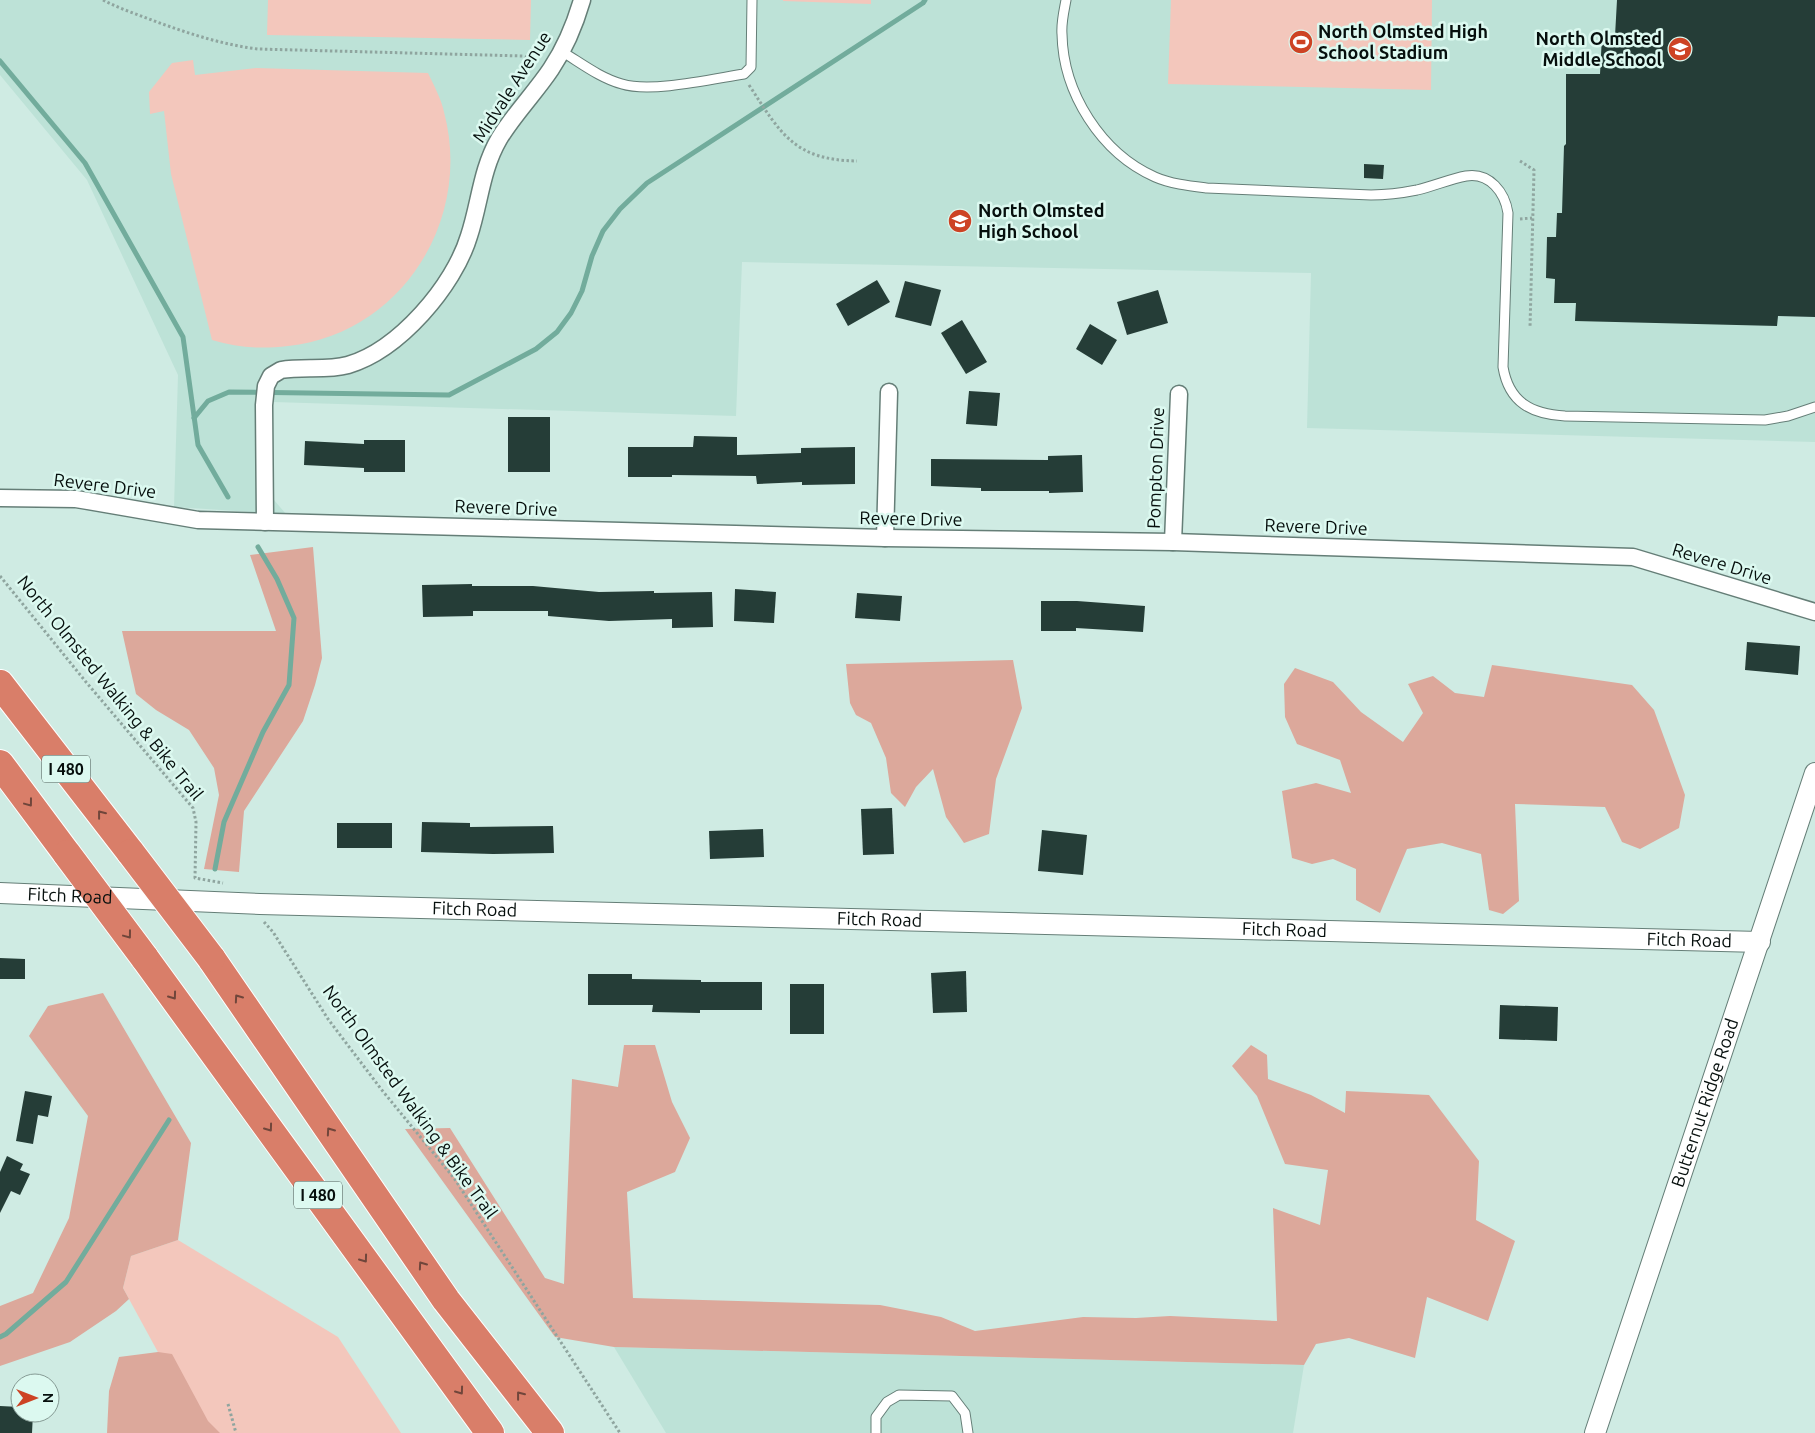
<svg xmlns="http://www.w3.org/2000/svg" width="1815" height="1433" font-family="Ubuntu,sans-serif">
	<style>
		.built { fill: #bde2d7 }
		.green { fill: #f3c7bc }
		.forest { fill: #dca89b }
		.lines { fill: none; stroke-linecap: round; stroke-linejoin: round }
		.stream { stroke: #72ac9c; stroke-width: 5 }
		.building { fill: #253d37 }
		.service-casing { stroke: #657e77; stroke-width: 11 }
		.minor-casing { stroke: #657e77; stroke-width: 19 }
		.tertiary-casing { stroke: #657e77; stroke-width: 22 }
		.motorway-casing { stroke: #fff; stroke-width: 30 }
		.path { stroke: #8fa59f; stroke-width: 3; stroke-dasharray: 2.5 2.5; stroke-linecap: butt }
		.service { stroke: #fff; stroke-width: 9 }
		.minor { stroke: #fff; stroke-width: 16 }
		.tertiary { stroke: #fff; stroke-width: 20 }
		.motorway { stroke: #d97e69; stroke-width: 28 }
		.motorway-bridge-casing { stroke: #fff; stroke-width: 30; stroke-linecap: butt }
		.motorway-bridge { stroke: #d97e69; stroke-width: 28 }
		.oneway { stroke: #70463b }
		.labels { text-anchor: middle; stroke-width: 5; stroke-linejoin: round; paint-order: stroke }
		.shield { fill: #dcf9f0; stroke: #465551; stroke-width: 1 }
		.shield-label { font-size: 16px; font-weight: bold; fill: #060f0d }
		.poi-label { font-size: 18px; font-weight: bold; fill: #060f0d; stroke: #dcf9f0; text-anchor: start }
		.street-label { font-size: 18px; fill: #060f0d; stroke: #dcf9f0 }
	</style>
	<rect width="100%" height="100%" fill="#cfebe3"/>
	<g class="built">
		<path d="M0 0H1815V442L1307 428 1311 273 742 262 736 416 273 402 272 492 274 500 286 514 174 507 178 375 87 180 0 75Z"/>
		<path d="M614 1347 1304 1365 1293 1433H666Z"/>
	</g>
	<g class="green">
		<path d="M268 0H531L530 40 267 35Z"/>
		<path d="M783 0H871V4L783 1Z"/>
		<path d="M1171 0H1432L1431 90 1168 84Z"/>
		<path d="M193 60 195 75 256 68 428 73C434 86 441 98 444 112 473 220 401 334 288 346 261 349 238 348 212 340L171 174 164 111 150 114 149 92 172 63Z"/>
		<path d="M178 1240 338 1337 401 1433H202L123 1288 131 1256Z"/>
	</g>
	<g class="forest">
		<path d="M313 547 322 658 315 685 303 721 244 811 239 872 204 869 219 795 214 768 189 730 156 710 136 694 122 631H276L250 555Z"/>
		<path d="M1013 660 1022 708 996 779 989 834 964 843 946 817 933 769 916 787 905 807 891 793 886 758 871 723 856 715 850 703 846 664Z"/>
		<path d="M1492 665 1632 685 1654 710 1685 795 1679 828 1640 849 1622 842 1605 807 1515 804 1519 901 1503 914 1489 910 1481 854 1442 843 1407 849 1380 913 1356 900V869L1333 859 1312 864 1292 858 1282 791 1316 783 1351 793 1340 760 1297 744 1285 717 1284 684 1295 668 1333 682 1361 712 1403 742 1423 713 1408 684 1433 676 1455 693 1484 697Z"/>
		<path d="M103 993 191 1143 178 1240 131 1256 123 1288 129 1299 116 1311 70 1342 0 1366V1306L33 1293 69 1218 88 1116 29 1036 48 1006Z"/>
		<path d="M624 1045H655L672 1102 690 1138 675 1172 627 1192 633 1298 880 1305 941 1317 975 1331 1083 1317 1136 1318 1170 1316 1277 1321 1273 1208 1320 1225 1328 1170 1285 1164 1257 1096 1232 1066 1251 1045 1267 1055 1268 1079 1311 1095 1345 1113 1346 1091 1429 1095 1479 1161 1476 1220 1515 1241 1488 1321 1427 1297 1415 1358 1349 1338 1316 1344 1304 1365 614 1347 555 1337 405 1129 450 1128 545 1278 564 1284 572 1079 618 1087Z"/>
		<path d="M158 1352 172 1354 208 1421 220 1433H107L109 1391 119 1357Z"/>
	</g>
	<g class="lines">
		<g class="stream">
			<path d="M0 61 85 163 183 337 198 445 228 497"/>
			<path d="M194 418 208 401 229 392 449 395 536 349 557 332 571 313 582 291 592 256 603 231 620 209 647 183 923 3 925 0"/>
			<path d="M215 869 224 822 263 732 289 685 294 618 277 579 258 547"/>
			<path d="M0 1337 6 1334 66 1282 169 1120"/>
		</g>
	</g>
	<g class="building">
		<path d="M1617 0H1815V317L1778 316 1777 326 1575 321 1576 303H1554L1555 279 1546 278 1547 237H1556L1557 213H1562L1564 146 1566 144V74H1600L1602 36H1615Z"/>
		<path d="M1364 164 1384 165 1383 179 1364 178Z"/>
		<path d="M877 280 890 302 848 326 836 304Z"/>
		<path d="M905 281 941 290 931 326 895 317Z"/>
		<path d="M1158 290 1168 323 1127 335 1117 302Z"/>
		<path d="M962 320 987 362 966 374 941 333Z"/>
		<path d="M1090 324 1117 340 1102 365 1076 349Z"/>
		<path d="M969 391 1000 393 997 426 966 424Z"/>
		<rect x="508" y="417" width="42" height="55"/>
		<path d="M694 436 737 437V455L801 453V448L855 447V484L802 485V482L757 484 756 476 672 475V477H628V447H693Z"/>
		<path d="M364 440H405V472H364V468L304 465 305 441 364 444Z"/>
		<path d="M1082 455 1083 492 1049 493V491H981V488L931 486V459L1048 460V456Z"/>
		<path d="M472 584V586H533L599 592 654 591V593L712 592 713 627 672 628V619L609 621 548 616V611H473V616L423 617 422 585Z"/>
		<path d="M735 589 776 592 774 623 734 621Z"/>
		<path d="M857 593 902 596 900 621 855 618Z"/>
		<path d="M1041 601H1077L1145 606 1143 632 1076 628V631H1041Z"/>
		<path d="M1747 642 1800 646 1798 675 1745 670Z"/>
		<path d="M892 808 894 854 863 855 861 809Z"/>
		<path d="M422 822 470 823V827L553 826 554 853 493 854 421 852Z"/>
		<rect x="337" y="823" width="55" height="25"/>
		<path d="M763 829 764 857 710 859 709 831Z"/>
		<path d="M1042 830 1087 835 1083 875 1038 871Z"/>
		<path d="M0 958 25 959V979H0Z"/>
		<path d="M966 971 967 1012 933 1013 931 973Z"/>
		<path d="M588 974H632V979L701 980V982H762V1010H700V1013L652 1012 653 1005H588Z"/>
		<rect x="790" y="984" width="34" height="50"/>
		<path d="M1500 1005 1558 1007 1557 1041 1499 1039Z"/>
		<path d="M25 1091 52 1096 48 1117 38 1115 33 1144 16 1141Z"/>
		<path d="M7 1156 23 1164 20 1170 30 1174 20 1195 11 1191 0 1213V1172Z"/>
		<path d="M0 1406 20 1407V1413H33L32 1433H0Z"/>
	</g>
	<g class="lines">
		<g class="service-casing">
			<g id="service">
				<path d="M1066 0C1064 11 1061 23 1062 34 1063 93 1101 153 1155 177 1171 184 1190 186 1207 188L1371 195C1386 195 1402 193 1417 190 1434 186 1450 179 1466 176 1490 172 1505 193 1508 213L1503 367C1509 403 1532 414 1565 416L1765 420 1788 416 1815 407"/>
				<path d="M561 51C581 63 600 78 622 84 651 93 712 79 744 74L751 67 752 0"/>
				<path d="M876 1433V1417L887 1402 899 1395 952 1396 965 1413 968 1433"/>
			</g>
		</g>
		<g class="minor-casing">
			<g id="minor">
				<path d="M0 498 76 499 198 520 885 538 1173 542 1633 557 1815 612"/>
				<path d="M265 522 264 405 266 386 271 376 281 370C303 366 326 371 348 365 399 350 454 286 469 236 480 203 481 170 499 139 514 114 535 93 551 69 565 48 575 24 582 0"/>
				<path d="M885 538 889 392"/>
				<path d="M1173 542 1179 394"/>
			</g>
		</g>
		<g class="tertiary-casing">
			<g id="tertiary">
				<path id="s1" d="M0 893 260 904 1760 942"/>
				<path id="s2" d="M1595 1433 1815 773"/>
			</g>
		</g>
		<g class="motorway-casing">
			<g id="motorway">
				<path d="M0 684 131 853"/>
				<path d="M0 764 67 854"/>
				<path d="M144 957 490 1433"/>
				<path d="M211 958 446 1300 550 1433"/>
			</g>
		</g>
		<g class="path">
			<path d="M103 0C120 9 139 15 157 22 190 34 224 45 258 49L523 56 538 61"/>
			<path d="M749 85C781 134 794 160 857 161"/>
			<path d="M1520 161 1534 170 1530 328"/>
			<path d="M1520 219 1532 218"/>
			<path d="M0 576 86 682 193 808 196 822 195 878 223 883"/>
			<path d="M264 922 273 932 328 1019 381 1089 454 1178 620 1433"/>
			<path d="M228 1404 236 1433"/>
		</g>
		<use href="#service" class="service"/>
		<use href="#minor" class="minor"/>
		<use href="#tertiary" class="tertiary"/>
		<use href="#motorway" class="motorway"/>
		<g class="motorway-bridge-casing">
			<g id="motorway-bridge">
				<path d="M131 853 211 958"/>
				<path d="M67 854 144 957"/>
			</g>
		</g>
		<use href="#motorway-bridge" class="motorway-bridge"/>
	</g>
	<defs><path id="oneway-chevron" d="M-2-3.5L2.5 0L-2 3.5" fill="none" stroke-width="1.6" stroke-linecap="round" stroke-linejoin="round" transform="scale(1.25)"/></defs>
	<g class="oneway">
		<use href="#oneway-chevron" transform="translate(29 803) rotate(53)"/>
		<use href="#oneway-chevron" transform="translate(101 814) rotate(-128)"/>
		<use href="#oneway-chevron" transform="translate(128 935) rotate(53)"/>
		<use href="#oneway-chevron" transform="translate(173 996) rotate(54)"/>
		<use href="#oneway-chevron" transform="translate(238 998) rotate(-125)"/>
		<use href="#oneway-chevron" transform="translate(269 1128) rotate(54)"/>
		<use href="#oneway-chevron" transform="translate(330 1131) rotate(-125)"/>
		<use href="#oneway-chevron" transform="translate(364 1259) rotate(54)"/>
		<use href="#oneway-chevron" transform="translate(422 1265) rotate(-125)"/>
		<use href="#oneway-chevron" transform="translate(460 1391) rotate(54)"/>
		<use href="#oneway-chevron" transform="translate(520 1395) rotate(-128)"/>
	</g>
	<defs>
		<g id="stadium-disc" transform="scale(1.25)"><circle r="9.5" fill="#cd4324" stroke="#dcf9f0"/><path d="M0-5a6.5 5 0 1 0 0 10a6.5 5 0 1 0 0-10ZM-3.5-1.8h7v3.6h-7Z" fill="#fff"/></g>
		<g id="school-disc" transform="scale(1.25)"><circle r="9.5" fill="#cd4324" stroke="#dcf9f0"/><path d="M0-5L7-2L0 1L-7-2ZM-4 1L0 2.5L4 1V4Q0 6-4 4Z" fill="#fff"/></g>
	</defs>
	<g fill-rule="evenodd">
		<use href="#stadium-disc" x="1301" y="42"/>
		<use href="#school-disc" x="1680" y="49"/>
		<use href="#school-disc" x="960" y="221"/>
	</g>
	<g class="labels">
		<g class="shield">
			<rect x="42" y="755.5" width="48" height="27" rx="4"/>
			<rect x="294" y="1181.5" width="48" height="27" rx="4"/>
		</g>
		<g class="shield-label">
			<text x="66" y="775">I 480</text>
			<text x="318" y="1201">I 480</text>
		</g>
		<g class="poi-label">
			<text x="1318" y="38">North Olmsted High<tspan x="1318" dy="21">School Stadium</tspan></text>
			<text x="1662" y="45" text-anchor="end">North Olmsted<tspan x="1662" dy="21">Middle School</tspan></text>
			<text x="978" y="217">North Olmsted<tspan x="978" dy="21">High School</tspan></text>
		</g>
		<g class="street-label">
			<text transform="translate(512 87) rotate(-57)" y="6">Midvale Avenue</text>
			<text transform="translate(1156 468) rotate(-88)" y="6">Pompton Drive</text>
			<text transform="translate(105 486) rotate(7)" y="6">Revere Drive</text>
			<text transform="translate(506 508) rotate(2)" y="6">Revere Drive</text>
			<text transform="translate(911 519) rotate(1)" y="6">Revere Drive</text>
			<text transform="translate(1316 527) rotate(2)" y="6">Revere Drive</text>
			<text transform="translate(1722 564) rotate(17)" y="6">Revere Drive</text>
			<text transform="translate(110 688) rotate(51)" y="6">North Olmsted Walking &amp; Bike Trail</text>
			<text dy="6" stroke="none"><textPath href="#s1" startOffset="70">Fitch Road</textPath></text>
			<text dy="6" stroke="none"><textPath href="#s1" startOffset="475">Fitch Road</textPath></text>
			<text dy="6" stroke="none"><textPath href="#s1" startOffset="880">Fitch Road</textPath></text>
			<text dy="6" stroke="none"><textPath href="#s1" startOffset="1285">Fitch Road</textPath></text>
			<text dy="6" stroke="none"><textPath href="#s1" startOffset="1690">Fitch Road</textPath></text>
			<text transform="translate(410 1102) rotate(54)" y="6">North Olmsted Walking &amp; Bike Trail</text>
			<text dy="6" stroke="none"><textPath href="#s2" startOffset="348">Butternut Ridge Road</textPath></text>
		</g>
	</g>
	<g transform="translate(35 1398) rotate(90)"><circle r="24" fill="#dcf9f0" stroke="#869b95"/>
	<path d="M0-4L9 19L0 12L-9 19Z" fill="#cd4324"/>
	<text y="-8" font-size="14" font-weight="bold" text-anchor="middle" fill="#060f0d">N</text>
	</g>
</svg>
